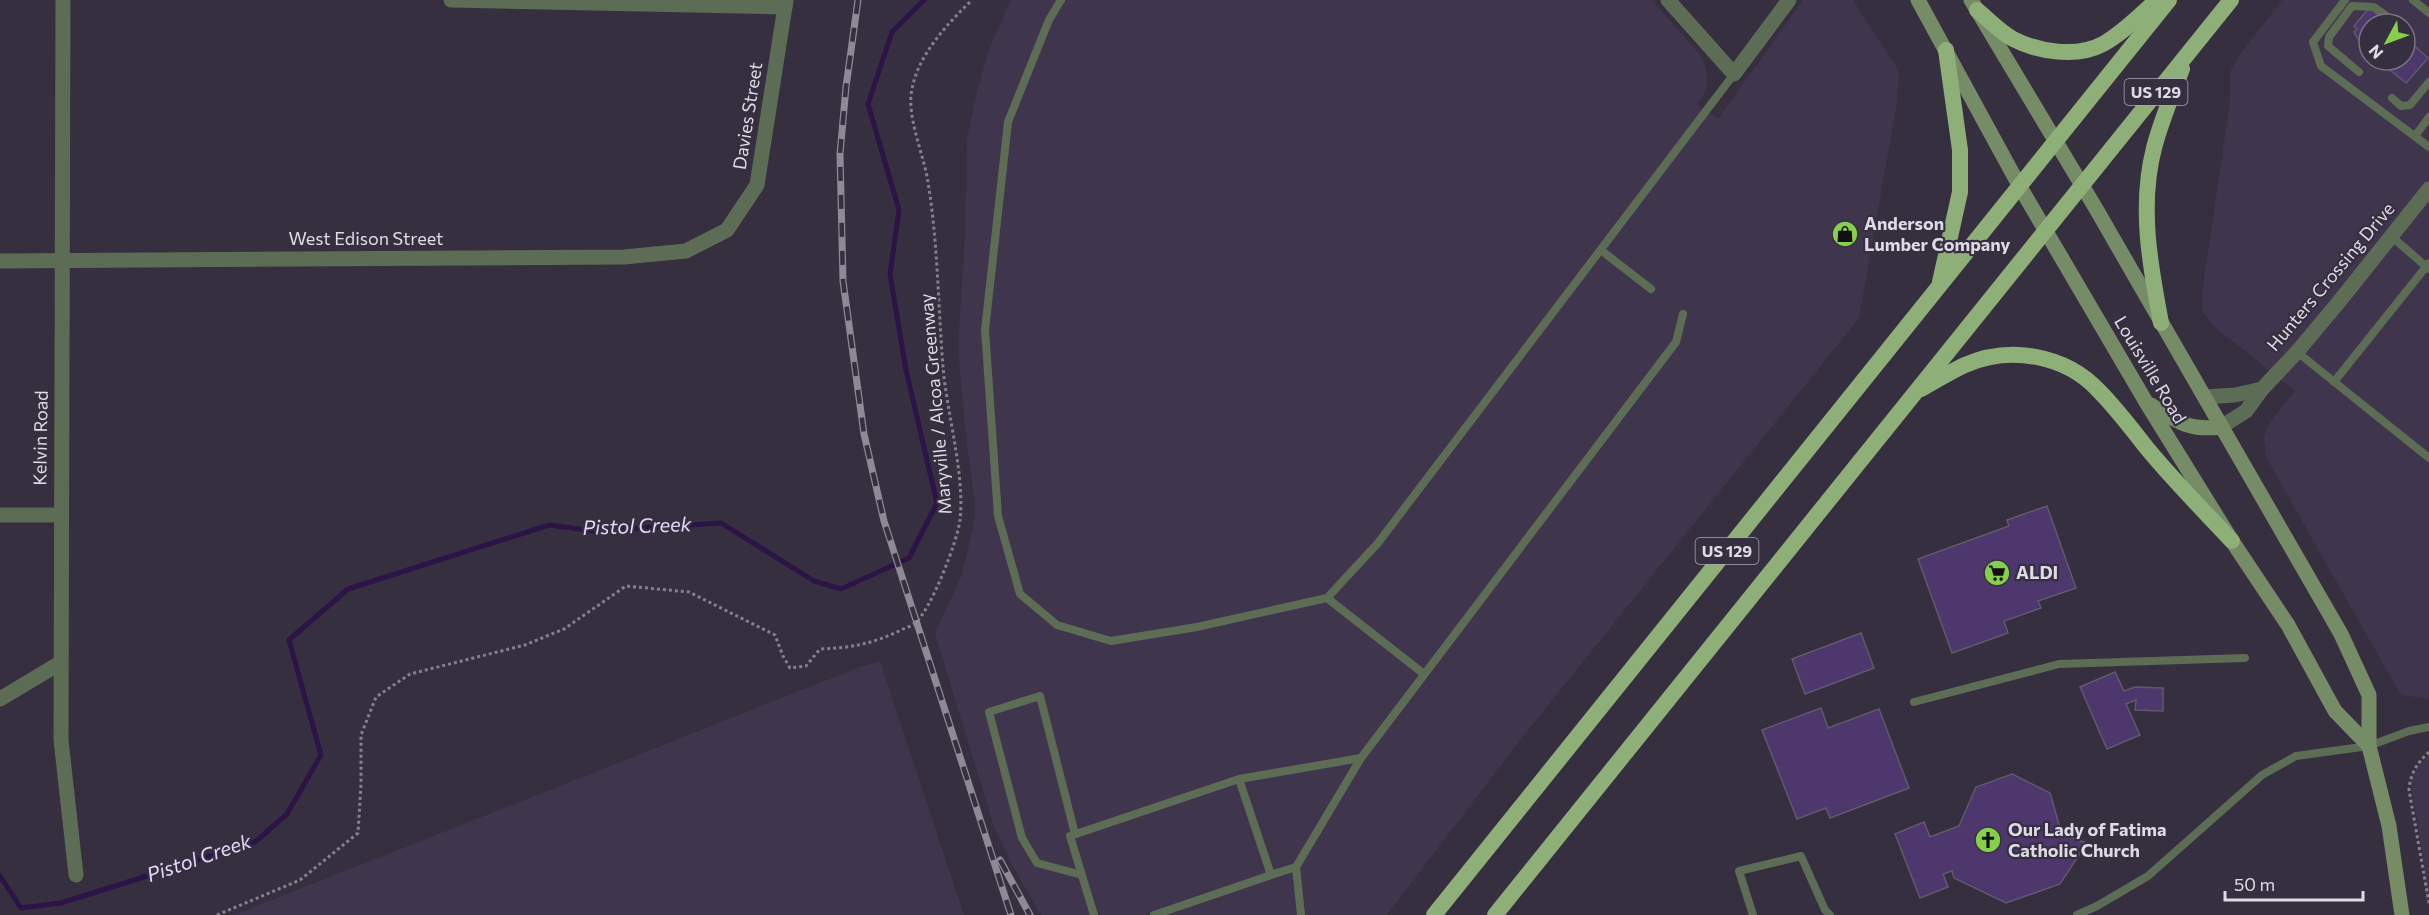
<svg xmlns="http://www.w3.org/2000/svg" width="2429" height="915" font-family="Commissioner,sans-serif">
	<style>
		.built { fill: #3f364d; fill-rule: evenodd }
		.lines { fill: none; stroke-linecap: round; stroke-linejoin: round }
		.stream { stroke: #2c1446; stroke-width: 5 }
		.building { fill: #4d376c; stroke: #60596c; stroke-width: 1.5 }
		.path { stroke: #85808e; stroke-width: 3; stroke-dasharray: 3 3; stroke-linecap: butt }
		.service { stroke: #5d6c54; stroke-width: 8 }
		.minor { stroke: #5d6c54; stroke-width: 15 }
		.secondary { stroke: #758c66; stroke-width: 15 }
		.trunk { stroke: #8faf79; stroke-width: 16 }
		.rail-casing { stroke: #8e8996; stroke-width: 7 }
		.rail { stroke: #352f3f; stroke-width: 4.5; stroke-dasharray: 14; stroke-linecap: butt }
		.labels { text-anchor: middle; stroke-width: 4.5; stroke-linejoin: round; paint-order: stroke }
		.shield { fill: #352f3f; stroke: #aca7b4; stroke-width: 1.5 }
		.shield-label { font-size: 16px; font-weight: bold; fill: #dfdbe6 }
		.street-label { font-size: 18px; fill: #dfdbe6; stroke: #352f3f }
		.poi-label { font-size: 18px; font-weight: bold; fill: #dfdbe6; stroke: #352f3f; text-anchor: start }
		.water-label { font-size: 20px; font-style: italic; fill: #e5d9fb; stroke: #352f3f }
	</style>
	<rect width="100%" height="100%" fill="#352f3f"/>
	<g class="built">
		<path d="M1011 0H1652L1701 56 1706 68 1707 79 1705 92 1697 104 1718 119 1803 0H1853L1899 71 1897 102 1859 318 1517 744 1387 915H1041L1011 863 993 824 935 633 961 577 973 528 975 503 965 428 958 346 965 239 967 139 978 87 990 47Z"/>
		<path d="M2282 0H2429V699L2402 695 2394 683 2267 459 2264 440 2267 426 2295 391 2216 328 2203 312 2202 293 2230 102V72L2239 56ZM2369 24H2405V60H2369Z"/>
		<path d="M880 661 964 915H234L860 667Z"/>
		<path d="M2429 754V906L2426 899 2423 857 2410 777Z"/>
	</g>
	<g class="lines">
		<path class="stream" d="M0 876 21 908 61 903 255 842 287 814 321 755 289 640 348 589 549 525 594 531 721 523 814 581 841 589 909 558 937 503 906 370 890 274 899 210 868 104 892 32 924 0"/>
	</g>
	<g class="building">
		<path d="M2369 8 2390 24H2369V53L2364 49 2367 46 2360 42 2354 32 2357 29 2354 26Z"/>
		<path d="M2405 37 2428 58 2406 83 2378 60H2405Z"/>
		<path d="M2047 506 2076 588 2038 601 2041 608 2004 621 2008 633 1952 653 1918 559 2009 526 2007 520Z"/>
		<path d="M1861 633 1874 668 1805 694 1792 659Z"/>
		<path d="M2115 672 2124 691 2135 687 2163 688V711L2135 710 2136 700 2126 704 2140 735 2107 749 2080 687Z"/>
		<path d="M1821 708 1828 728 1879 709 1909 788 1830 818 1826 808 1797 819 1762 730Z"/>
		<path d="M2012 774 2050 793 2062 835 2087 843 2060 884 2006 903 1954 878 1952 871 1943 874 1948 887 1920 898 1895 834 1924 822 1930 837 1959 826 1976 787Z"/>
	</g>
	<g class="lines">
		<g class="path">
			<path d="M2429 752C2417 763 2410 774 2409 790L2429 903"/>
			<path d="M217 915 300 880 358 833 361 784V735L376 697 410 674 525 645 564 629 626 586 689 592 775 635 783 656 790 668 806 666 820 649C851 648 871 644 899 631 904 628 911 627 915 623 930 612 958 540 960 520 965 475 947 414 943 367 938 305 938 243 928 182 924 155 906 116 912 89 918 55 948 23 972 0"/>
		</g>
		<g class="service">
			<path d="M1061 0 1049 20 1008 122 985 330 998 516 1020 594 1057 625 1111 641 1197 627 1327 598 1378 543 1734 74"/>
			<path d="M2345 0 2313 42 2321 66 2429 147"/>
			<path d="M2413 0 2429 13"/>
			<path d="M2359 72 2328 46 2329 37 2352 6 2374 7 2397 24"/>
			<path d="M2392 98 2401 106 2410 105 2429 82"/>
			<path d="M2415 136 2429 117"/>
			<path d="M2391 236 2429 269"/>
			<path d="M1602 251 1651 289"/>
			<path d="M2297 352 2429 458"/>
			<path d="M2334 382 2429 263"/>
			<path d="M1327 598 1424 674"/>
			<path d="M1914 702 2059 664 2245 658"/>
			<path d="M1075 834 1040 696 989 712 1022 838 1037 863 1082 875"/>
			<path d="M1296 867 1271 875 1239 779 1361 758"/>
			<path d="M1094 915 1070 836 1239 779"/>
			<path d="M1154 915 1271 875"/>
			<path d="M1301 915 1296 867 1361 758 1676 342 1683 314"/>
			<path d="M1753 915 1739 871 1801 856 1825 910 1830 915"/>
			<path d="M2077 915 2097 906 2148 876 2262 775 2296 756 2369 746 2409 731 2429 727"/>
		</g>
		<g class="minor">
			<path d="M63 0 61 740 76 875"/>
			<path d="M451 0 785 7"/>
			<path d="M1668 0 1734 74 1789 0"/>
			<path d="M0 261 624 257 686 251 727 230 757 185 786 0"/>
			<path d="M2205 397 2235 395 2262 389"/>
			<path d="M2221 427 2246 411 2262 389 2297 352 2338 303 2429 189"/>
			<path d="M0 515H60"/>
			<path d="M0 699 60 663"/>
		</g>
		<g class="secondary">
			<path d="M1918 0 2020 187 2146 402 2232 541 2288 625 2335 711 2369 746"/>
			<path d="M1971 0 2095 207 2341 634 2369 695V746L2389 826 2402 915"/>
			<path d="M2151 405C2177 422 2190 431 2221 427"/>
		</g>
		<g class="trunk">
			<path d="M1977 10C1988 19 2000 32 2013 39 2038 52 2077 58 2103 44 2123 33 2140 15 2157 0"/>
			<path d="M1940 282 1960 192V150L1946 50"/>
			<path d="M2161 323C2150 265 2139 206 2154 148 2161 121 2172 95 2182 69"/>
			<path d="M1921 389C1935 381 1950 372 1965 365 2010 345 2066 355 2099 391 2116 408 2131 428 2146 447 2173 480 2203 510 2232 541"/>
			<path d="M1434 915 2169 0"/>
			<path d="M1495 915 2231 0"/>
		</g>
		<g class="rail-casing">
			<g id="rail">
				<path d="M858 0 846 87 840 154 843 281 864 434 884 521 1011 915"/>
				<path d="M1000 860 1030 915"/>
			</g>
		</g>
		<use href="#rail" class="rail"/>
	</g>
	<defs>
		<g id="shop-disc" transform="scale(1.35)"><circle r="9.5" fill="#87cf4a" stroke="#352f3f"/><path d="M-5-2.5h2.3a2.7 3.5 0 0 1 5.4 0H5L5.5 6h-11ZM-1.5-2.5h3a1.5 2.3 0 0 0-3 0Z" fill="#111"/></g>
		<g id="supermarket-disc" transform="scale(1.35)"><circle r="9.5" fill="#87cf4a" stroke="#352f3f"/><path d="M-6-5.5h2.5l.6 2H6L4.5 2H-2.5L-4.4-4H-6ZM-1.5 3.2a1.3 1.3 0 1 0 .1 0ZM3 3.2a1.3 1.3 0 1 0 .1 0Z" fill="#111"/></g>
		<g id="church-disc" transform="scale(1.35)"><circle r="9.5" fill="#87cf4a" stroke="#352f3f"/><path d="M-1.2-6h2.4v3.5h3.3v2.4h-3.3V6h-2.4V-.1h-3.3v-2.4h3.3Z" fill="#111"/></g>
	</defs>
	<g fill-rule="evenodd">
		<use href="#shop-disc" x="1845" y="234"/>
		<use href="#supermarket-disc" x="1997" y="573"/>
		<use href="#church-disc" x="1988" y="840"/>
	</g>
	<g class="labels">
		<g class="shield">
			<rect x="2124.5" y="79" width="63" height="26" rx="4.5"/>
			<rect x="1695.5" y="538" width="63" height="26" rx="4.5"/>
		</g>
		<g class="shield-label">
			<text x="2156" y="98">US 129</text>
			<text x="1727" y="557">US 129</text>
		</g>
		<g class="street-label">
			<text transform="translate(748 116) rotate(-81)" y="6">Davies Street</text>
			<text x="366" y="245">West Edison Street</text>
			<text transform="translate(2331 277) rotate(-50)" y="6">Hunters Crossing Drive</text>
			<text transform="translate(2150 370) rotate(59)" y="6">Louisville Road</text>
			<text transform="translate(936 404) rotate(-95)" y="6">Maryville / Alcoa Greenway</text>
			<text transform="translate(41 438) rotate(-89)" y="6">Kelvin Road</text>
		</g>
		<g class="poi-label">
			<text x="1864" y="230">Anderson<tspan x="1864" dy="21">Lumber Company</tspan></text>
			<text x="2016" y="579">ALDI</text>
			<text x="2008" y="836">Our Lady of Fatima<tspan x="2008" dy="21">Catholic Church</tspan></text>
		</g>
		<g class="water-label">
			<text transform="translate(637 526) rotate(-2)" y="7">Pistol Creek</text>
			<text transform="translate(199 858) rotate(-19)" y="7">Pistol Creek</text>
		</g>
	</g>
	<g transform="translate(2387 42) rotate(229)"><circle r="28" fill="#352f3f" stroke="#797482" stroke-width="1.5"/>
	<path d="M0-4.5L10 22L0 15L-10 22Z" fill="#87cf4a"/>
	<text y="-9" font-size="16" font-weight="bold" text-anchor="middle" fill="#dfdbe6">N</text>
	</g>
	<path d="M2225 891v9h138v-9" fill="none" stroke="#dfdbe6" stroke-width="3"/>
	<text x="2234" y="891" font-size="18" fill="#dfdbe6" stroke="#352f3f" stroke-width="4.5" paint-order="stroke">50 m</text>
</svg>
